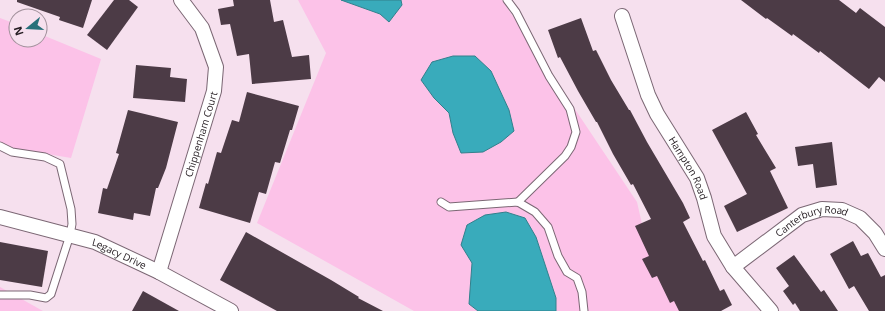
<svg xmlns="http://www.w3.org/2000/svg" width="885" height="311" font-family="'Open Sans',sans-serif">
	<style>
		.green { fill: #fcc2e8; fill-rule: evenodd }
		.water { fill: #39abbb; stroke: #32808c }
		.building { fill: #4c3b46 }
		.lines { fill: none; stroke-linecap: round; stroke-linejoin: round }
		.service-casing { stroke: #7b6774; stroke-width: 9 }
		.minor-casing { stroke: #7b6774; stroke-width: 16 }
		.service { stroke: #fff; stroke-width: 7 }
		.minor { stroke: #fff; stroke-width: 14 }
		.labels { text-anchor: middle; stroke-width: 4; stroke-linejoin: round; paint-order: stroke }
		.street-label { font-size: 10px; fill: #231b20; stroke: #f6e0ee }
	</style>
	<rect width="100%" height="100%" fill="#f6e0ee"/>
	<g class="green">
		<path d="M298 0H341L380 14 389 21 402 5 401 0H502L637 202 650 259 687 311H556V298L549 277 472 263 469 304 478 311H414L257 223 326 53ZM491 71 509 110 453 133 449 113Z"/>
		<path d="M0 18 16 24V40H40V34L101 59 71 158 0 146Z"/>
		<path d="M0 287 43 311H0Z"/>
	</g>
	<g class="water">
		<path d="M341 0H401L402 5 389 22 380 14Z"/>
		<path d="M453 56H475L491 71 509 110 514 131 501 142 483 152 461 153 453 133 449 113 434 98 421 80 432 62Z"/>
		<path d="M506 212 525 218 536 237 556 298V311H478L469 304 472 263 461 245 467 225 485 215Z"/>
	</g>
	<g class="building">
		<path d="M17 0H92L83 28 59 20 60 17 17 2Z"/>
		<path d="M114 0H129L138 7 107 50 87 35Z"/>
		<path d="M233 0H270L274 22 283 20 292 57 309 55 311 79 252 84 249 54 237 56 230 24 221 25 218 9 234 6Z"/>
		<path d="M741 0H839L856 13 860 8 885 27V82L879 77 869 89 820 51 819 53 793 34 792 36 767 18 766 19Z"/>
		<path d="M581 18 593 51 596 50 611 80 629 110H630L647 142 683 203 690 218 683 222 703 261 705 260 720 291 724 289 732 305 721 311H679L674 301 670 303 657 276 652 278 642 259 649 256 635 226 651 219 633 184 631 185 613 154 597 122H596L578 91 560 57 558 58 548 30Z"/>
		<path d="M136 65 171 68 170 77 187 79 185 102 133 98Z"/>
		<path d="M247 92 299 106 292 130H290L280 163 275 162 266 194 259 192 250 223 199 208 206 183 208 184 217 152 221 153 232 120 239 122Z"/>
		<path d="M128 110 178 122 166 168 158 188H156L150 216 134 213 133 220 98 213 103 188 107 189 119 154 116 153Z"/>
		<path d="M746 112 758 134 756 135 776 168 770 171 788 208 737 232 724 206 747 194 712 130Z"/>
		<path d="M832 142 837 185 816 188 813 164 798 166 795 147Z"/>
		<path d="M246 232 331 280 359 297 358 298 383 311H277L220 280Z"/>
		<path d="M853 241 861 256 868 253 881 277 885 275V311H869L854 286 849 289 830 254Z"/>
		<path d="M0 242 48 251 42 287 0 280Z"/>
		<path d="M794 255 821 292 824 290 838 311H800L795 303 793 305 783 291 789 286 776 268Z"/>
		<path d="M143 291 179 311H132Z"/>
	</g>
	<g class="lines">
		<g class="service-casing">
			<g id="service">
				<path d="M507 0 516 12 549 76 570 109 576 132 571 147 565 156 518 202"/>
				<path d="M0 146 12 152 45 157 60 164 71 209 72 224 70 235 51 294 46 298 30 295H0"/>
				<path d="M441 202 449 207 518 202 535 212 548 227 558 256 567 272 577 278 582 292 584 311"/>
			</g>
		</g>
		<g class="minor-casing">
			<g id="minor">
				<path id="s1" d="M622 16 648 95 657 114 697 178 704 198 714 236 733 267 771 311"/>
				<path id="s2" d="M0 217 95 242 159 272 231 311"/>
				<path id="s3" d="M733 267 802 215 822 209 842 210 860 218 875 233 885 249"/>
				<path id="s4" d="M159 272 214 91 216 67 202 28 181 0"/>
			</g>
		</g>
		<use href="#service" class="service"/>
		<use href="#minor" class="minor"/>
	</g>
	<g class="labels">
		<g class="street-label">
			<text dy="4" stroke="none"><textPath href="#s4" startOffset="144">Chippenham Court</textPath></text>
			<text dy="4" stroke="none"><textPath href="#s1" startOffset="167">Hampton Road</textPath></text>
			<text dy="4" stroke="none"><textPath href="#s3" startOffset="94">Canterbury Road</textPath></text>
			<text dy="4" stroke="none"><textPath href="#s2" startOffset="125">Legacy Drive</textPath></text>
		</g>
	</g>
	<g transform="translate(28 28) rotate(252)"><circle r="19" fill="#f6e0ee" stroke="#a2919c"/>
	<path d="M0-3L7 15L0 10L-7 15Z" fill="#27707a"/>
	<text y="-6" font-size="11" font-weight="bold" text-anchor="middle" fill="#231b20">N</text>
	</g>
</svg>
